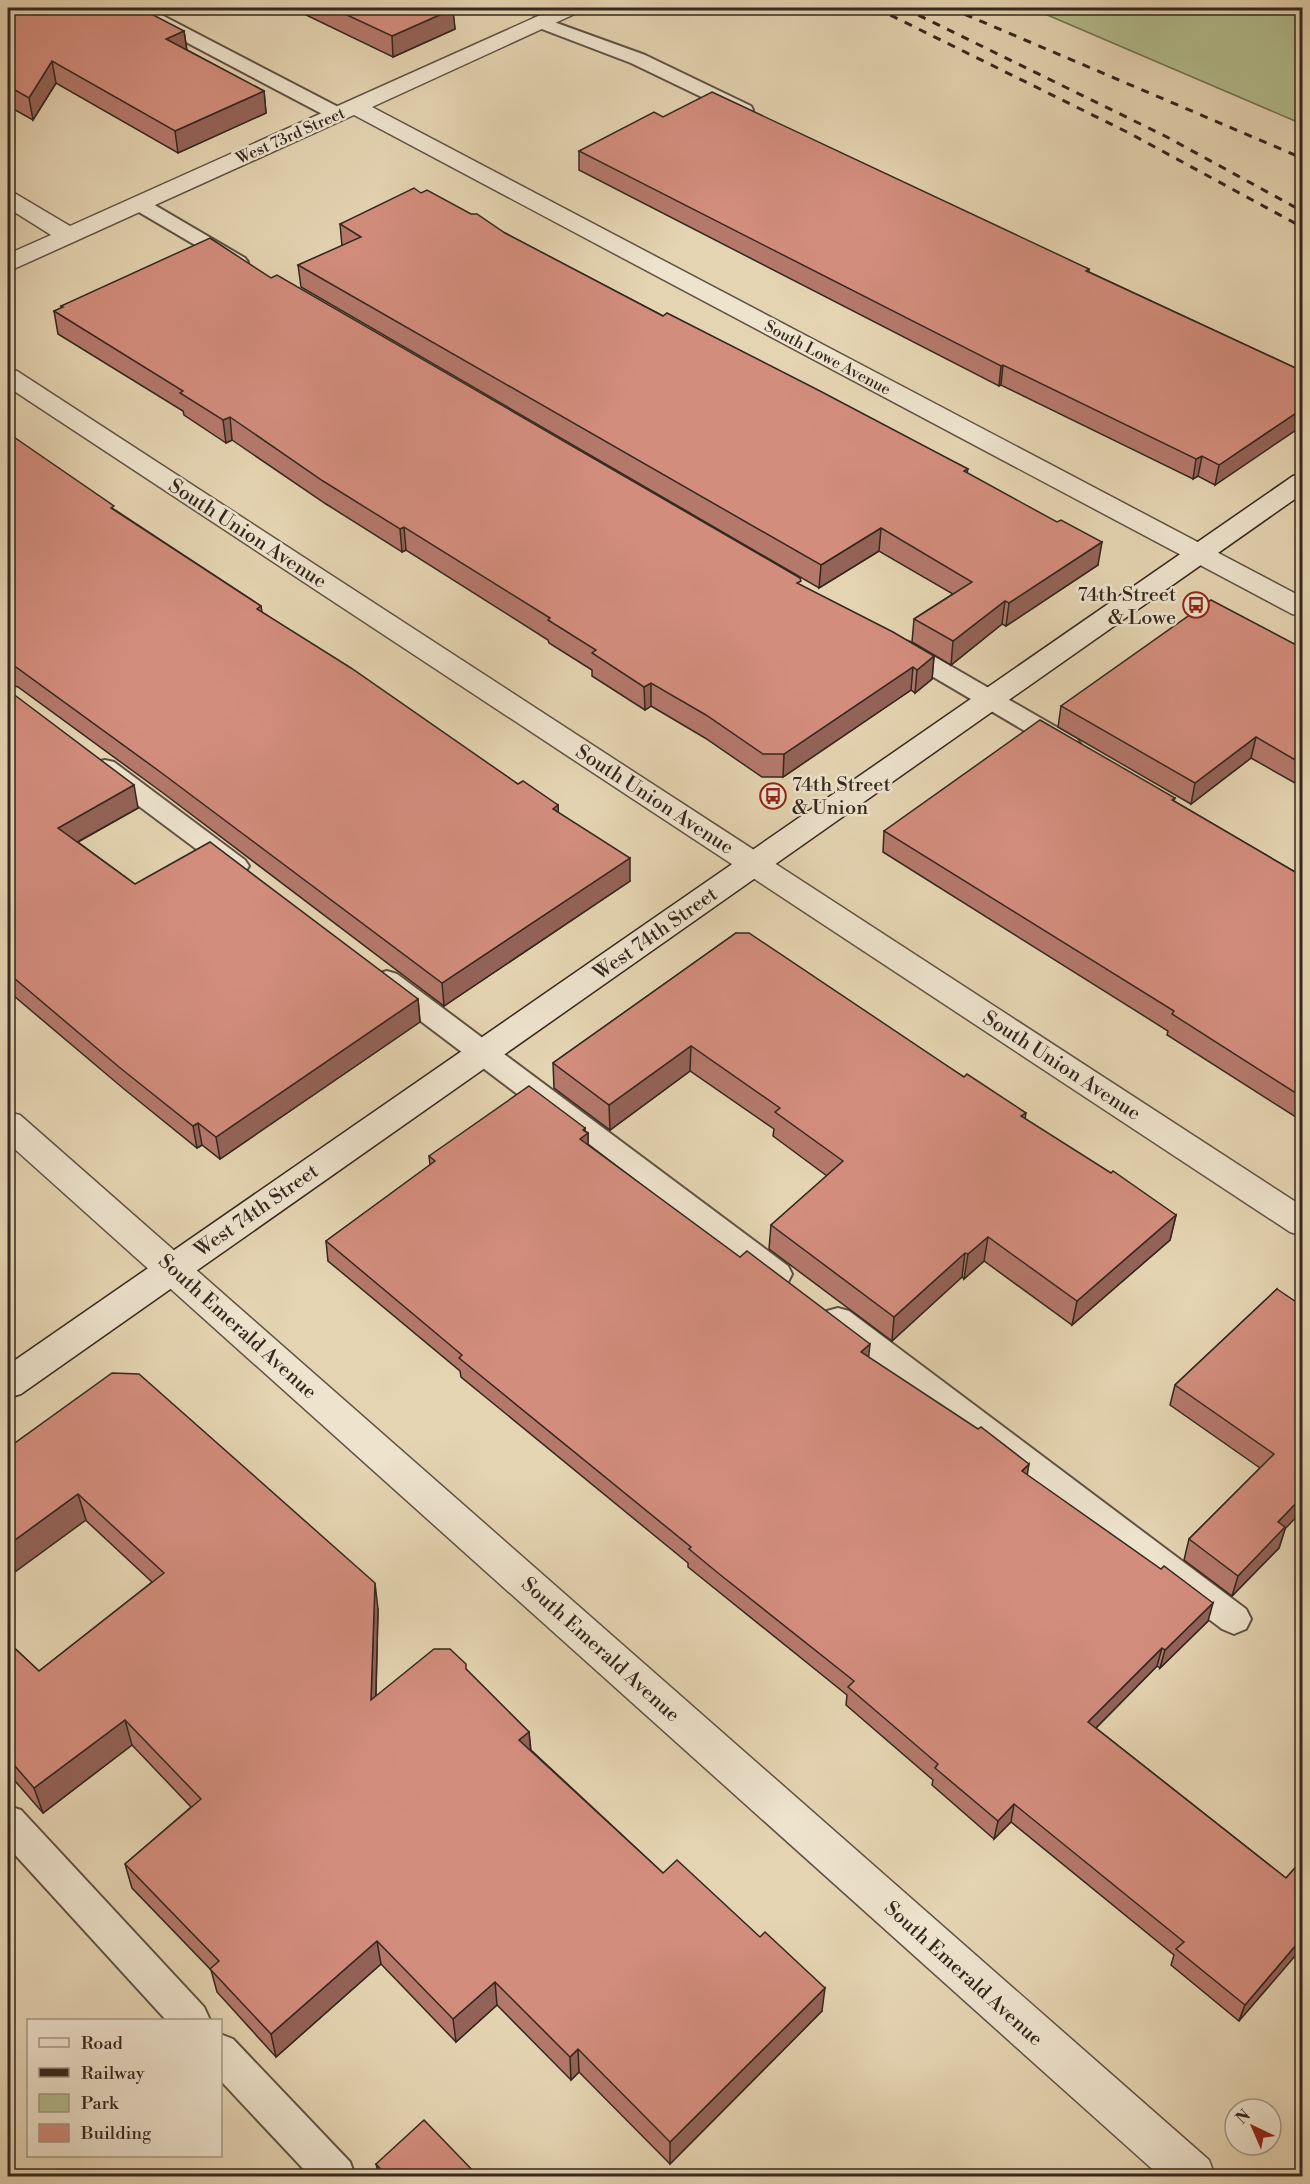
<svg xmlns="http://www.w3.org/2000/svg" width="1310" height="2184" font-family="'Libre Bodoni',serif">
	<style>
		.green { fill: #b3bd8d; stroke: #747256; stroke-width: 1.5 }
		.lines { fill: none; stroke-linecap: round; stroke-linejoin: round }
		.lane-casing { stroke: #605243; stroke-width: 4 }
		.street-casing { stroke: #605243; stroke-width: 3 }
		.secondary-casing { stroke: #34271e; stroke-width: 3 }
		.lane { fill: #eee3cd; fill-rule: evenodd }
		.street { fill: #eee3cd; fill-rule: evenodd }
		.secondary { fill: #eee3cd; fill-rule: evenodd }
		.rail { stroke: #34271e; stroke-width: 3; stroke-dasharray: 8 8; stroke-linecap: butt }
		.wall { fill: #b5796c; stroke: #34271e; stroke-width: 1.5 }
		.shaded-wall { fill: #946358; stroke: #34271e; stroke-width: 1.5 }
		.building { fill: #d38d7d; stroke: #34271e; stroke-width: 1.5 }
		.labels { text-anchor: middle; stroke-width: 5; stroke-linejoin: round; paint-order: stroke }
		.far-street-label { font-size: 16px; fill: #34271e; stroke: #eee3cd }
		.street-label { font-size: 20px; fill: #34271e; stroke: #eee3cd }
		.poi-label { font-size: 20px; fill: #34271e; stroke: #eee3cd; text-anchor: end }
	</style>
	<rect width="100%" height="100%" fill="#e5d4b2"/>
	<filter id="stains"><feTurbulence type="fractalNoise" baseFrequency=".00333" numOctaves="4"/><feColorMatrix values="0 0 0 0 .2 0 0 0 0 .09 0 0 0 0 .02 0 0 0 .5 -.17"/></filter>
	<radialGradient id="worn" r=".72"><stop offset=".6" stop-color="#630" stop-opacity="0"/><stop offset="1" stop-color="#630" stop-opacity=".3"/></radialGradient>
	<path class="green" d="M1031 8H1302V124Z"/>
	<g class="lines">
		<g class="lane-casing">
			<g id="lane">
				<path d="M126 8H148L344 110 346 114 344 118H330L129 12Z"/>
				<path d="M540 17 645 55 751 106 753 110 751 114H737L631 63 534 26 531 22 534 18Z"/>
				<path d="M139 198 146 200 245 258 248 262 245 266H231L132 208 129 204 132 200Z"/>
				<path d="M900 640 909 642 1077 739 1081 745 1077 751 1068 753 1059 751 891 652 888 647 891 642Z"/>
				<path d="M105 760 114 762 245 860 249 866 245 872 236 875 227 872 96 774 92 768 96 762Z"/>
				<path d="M387 971 397 974 788 1266 792 1274 788 1282 777 1286 766 1282 377 988 373 981 377 974Z"/>
				<path d="M838 1308 849 1311 1246 1609 1251 1619 1246 1629 1234 1634 1222 1629 827 1329 823 1320 827 1311Z"/>
				<path d="M8 1806 21 1810 204 2007 210 2020H166L8 1847Z"/>
				<path d="M220 2034 233 2039 350 2162 355 2176H310L220 2080Z"/>
			</g>
		</g>
		<g class="street-casing">
			<g id="street">
				<path d="M556 8H582L579 12 372 107 1302 597V616L1292 614 354 115 16 268 8 270V254L51 235 8 208V192L16 194 70 226Z"/>
				<path d="M8 369 17 371 1302 1206V1236L1290 1232 8 387Z"/>
				<path d="M8 1112 20 1115 1209 2160 1215 2176H1160L8 1143Z"/>
			</g>
		</g>
		<g class="secondary-casing">
			<path id="secondary" d="M1302 474V494L21 1394 8 1398V1365L1293 476Z"/>
		</g>
		<use href="#lane" class="lane"/>
		<use href="#street" class="street"/>
		<use href="#secondary" class="secondary"/>
		<g class="rail">
			<path d="M876 8 1129 133 1302 227"/>
			<path d="M904 8 1165 136 1302 211"/>
			<path d="M950 8 1302 158"/>
		</g>
	</g>
	<g class="wall">
		<path d="M8 8 184 31 187 50 264 91 266 113 178 153 56 83 33 120 8 106Z"/>
		<path d="M302 8H452L455 29 393 57 302 13Z"/>
		<path d="M663 117 1089 269V272L1302 371 1215 485 1198 476 1193 479 1001 385 999 386 579 170V151Z"/>
		<path d="M421 193 505 233 663 316 968 469 967 473 1098 565 1006 626 1002 624 951 665 912 642 914 619 953 594 879 551 819 588 301 287 298 265 342 246 340 224Z"/>
		<path d="M271 278 801 586 934 656 932 679 915 693 911 690 783 777H762L705 738 651 706 645 710 592 676V670L549 643 548 640 406 550 402 552 326 504 232 440 226 443 184 415 183 411 58 334 54 311 62 308 61 306Z"/>
		<path d="M8 433 115 510 261 606 262 612 518 784 558 805V812L630 881 444 1006 163 793 18 687 8 684Z"/>
		<path d="M1302 529V557L1297 555Z"/>
		<path d="M1302 648V787L1251 758 1191 804 1058 727 1061 706Z"/>
		<path d="M8 690 138 808 78 842 135 884 418 999 420 1022 220 1159 202 1145 197 1148 124 1089 8 991Z"/>
		<path d="M1175 798 1174 801 1302 876V1121L1167 1035 1168 1031 883 852 884 831Z"/>
		<path d="M736 933 964 1077 1026 1113 1025 1119 1176 1215 1170 1240 1072 1325 984 1261 964 1279 962 1277 892 1341 769 1249 771 1225 827 1176 773 1136 774 1129 690 1071 610 1130 554 1088 553 1063Z"/>
		<path d="M585 1128V1131L588 1133V1144L868 1357 1027 1475 1208 1621 1160 1668 1157 1666 1096 1728 1286 1878 1302 1860 1239 2021 1171 1965 1174 1955 1011 1822 994 1839 932 1785 933 1780 846 1705 847 1695 688 1567V1563L461 1377 460 1371 328 1261 326 1241 430 1165 429 1156Z"/>
		<path d="M1277 1289 1285 1529 1279 1548 1232 1596 1184 1560 1189 1539 1260 1468 1170 1405 1175 1385Z"/>
		<path d="M8 1448 378 1609 376 1696 466 1669 529 1732 531 1750 663 1873 822 2011 670 2164 579 2072 571 2080 497 2005 456 2042 381 1964 276 2057 217 1992 211 1970 132 1888 125 1864 191 1807 132 1745 43 1813 8 1773V1642L39 1671 152 1582Z"/>
		<path d="M376 2164 478 2176H379Z"/>
	</g>
	<g class="shaded-wall">
		<path d="M453 9 455 29 393 57 392 36Z"/>
		<path d="M184 31 187 52 166 39Z"/>
		<path d="M52 61 56 83 33 120 29 98Z"/>
		<path d="M264 91 266 113 178 153 175 131Z"/>
		<path d="M1003 365 1001 385 999 386 1001 366Z"/>
		<path d="M1302 409V426L1215 485 1219 465Z"/>
		<path d="M230 417 232 440 226 443 223 420Z"/>
		<path d="M1202 456 1198 476 1193 479 1196 459Z"/>
		<path d="M404 527 406 550 402 552 400 529Z"/>
		<path d="M881 528 879 551 819 588 821 565Z"/>
		<path d="M1102 542 1098 565 1006 626 1009 603Z"/>
		<path d="M1005 601 1002 624 951 665 953 641Z"/>
		<path d="M934 656 932 679 915 693 917 670Z"/>
		<path d="M913 667 911 690 783 777 784 754Z"/>
		<path d="M651 683V706L645 710 644 687Z"/>
		<path d="M1256 737 1251 758 1191 804 1195 783Z"/>
		<path d="M134 785 138 808 63 850 58 828Z"/>
		<path d="M558 805 559 828 553 809Z"/>
		<path d="M630 858V881L444 1006 442 983Z"/>
		<path d="M418 999 420 1022 220 1159 216 1137Z"/>
		<path d="M691 1046 690 1071 610 1130 609 1105Z"/>
		<path d="M198 1123 202 1145 197 1148 193 1126Z"/>
		<path d="M585 1128V1135L588 1133V1152L580 1139 583 1130Z"/>
		<path d="M1176 1215 1170 1240 1072 1325 1077 1301Z"/>
		<path d="M988 1237 984 1261 964 1279 968 1254Z"/>
		<path d="M965 1253 962 1277 892 1341 894 1317Z"/>
		<path d="M870 1344 868 1363 861 1352Z"/>
		<path d="M1029 1464 1026 1483 1022 1471Z"/>
		<path d="M78 1494 86 1520 8 1577V1545Z"/>
		<path d="M1302 1497V1511L1285 1529 1279 1548 1232 1596 1238 1576 1278 1522Z"/>
		<path d="M375 1583 378 1609 375 1725 371 1700Z"/>
		<path d="M1213 1603 1208 1621 1160 1668 1165 1650Z"/>
		<path d="M1162 1648 1157 1666 1084 1740 1088 1722Z"/>
		<path d="M125 1720 132 1745 43 1813 34 1788Z"/>
		<path d="M529 1732 531 1757 519 1740Z"/>
		<path d="M1014 1804 1011 1822 994 1839 998 1821Z"/>
		<path d="M1302 1938V1948L1239 2021 1245 2005Z"/>
		<path d="M377 1941 381 1964 276 2057 271 2034Z"/>
		<path d="M495 1982 497 2005 456 2042 453 2019Z"/>
		<path d="M825 1988 822 2011 670 2164V2142Z"/>
		<path d="M578 2049 579 2072 571 2080 570 2057Z"/>
	</g>
	<g class="building">
		<path d="M8 8H140L184 31 166 39 264 91 175 131 52 61 29 98 8 86Z"/>
		<path d="M332 8H452L453 9 392 36Z"/>
		<path d="M712 92 1089 269 1086 271 1302 371V409L1219 465 1202 456 1196 459 1003 365 1001 366 579 151 654 112 663 117Z"/>
		<path d="M414 188 421 193 427 190 471 214H477L505 233 663 316 667 313 820 391 968 469 964 471 1057 522 1061 520 1102 542 1009 603 1005 601 953 641 914 619 972 582 881 528 821 565 298 265 361 237 340 224Z"/>
		<path d="M210 238 271 278 277 275 800 578 801 581 797 583 893 632 934 656 917 670 913 667 784 754H763L706 715 651 683 644 687 592 653 596 650 548 620 550 618 404 527 400 529 323 481 230 417 223 420 180 393 183 391 54 311 63 307 61 306Z"/>
		<path d="M8 433 114 506 111 508 261 606 257 609 351 668 518 784 523 781 558 805 553 809 630 858 442 983 159 771 13 665 8 663Z"/>
		<path d="M1211 600 1302 648V764L1256 737 1195 783 1061 706Z"/>
		<path d="M8 690 134 785 58 828 135 884 210 842 418 999 216 1137 198 1123 193 1126 119 1067 8 973Z"/>
		<path d="M1040 720 1175 798 1172 800 1302 876V1097L1172 1014 1174 1011 884 831Z"/>
		<path d="M736 933H749L964 1077 967 1074 1026 1113 1021 1116 1111 1173 1113 1171 1176 1215 1077 1301 988 1237 968 1254 965 1253 894 1317 771 1225 843 1161 775 1112 780 1108 691 1046 609 1105 553 1063Z"/>
		<path d="M529 1086 585 1128 583 1130 588 1133 580 1139 740 1257 747 1251 870 1344 861 1352 978 1429 981 1427 1029 1464 1022 1471 1161 1569 1164 1566 1213 1603 1165 1650 1162 1648 1088 1722 1286 1878 1302 1860V1938L1245 2005 1176 1949 1184 1942 1014 1804 998 1821 935 1768 938 1764 848 1687 854 1681 718 1573 689 1549 691 1547 459 1358 462 1355 326 1241 435 1161 429 1156Z"/>
		<path d="M1277 1289 1302 1306V1497L1278 1522 1285 1527 1238 1576 1189 1539 1274 1454 1175 1385Z"/>
		<path d="M112 1373 139 1374 375 1583 371 1700 434 1649H450L466 1664V1669L529 1732 519 1740 663 1873 677 1860 760 1937 765 1932 825 1988 670 2142 578 2049 570 2057 495 1982 453 2019 377 1941 271 2034 210 1969 219 1961 125 1864 201 1799 125 1720 34 1788 8 1758V1642L39 1671 164 1573 78 1494 8 1545V1448Z"/>
		<path d="M424 2120 478 2176H387L376 2164Z"/>
	</g>
	<defs>
		<g id="bus-ring" transform="scale(1.35)"><circle r="9.5" fill="#eee3cd" stroke="#8f2418" stroke-width="1.5"/><path d="M-5-6H5V4H4V6H2V4H-2V6H-4V4H-5ZM-3.5-4V0h7V-4ZM-3.5 1.2v1.5H-2V1.2ZM2 1.2v1.5H3.5V1.2Z" fill="#8f2418"/></g>
	</defs>
	<g fill-rule="evenodd">
		<use href="#bus-ring" x="1196" y="605"/>
		<use href="#bus-ring" x="773" y="796"/>
	</g>
	<g class="labels">
		<g class="far-street-label">
			<text transform="translate(290 135) rotate(-24)" y="6">West 73rd Street</text>
			<text transform="translate(828 357) rotate(28)" y="6">South Lowe Avenue</text>
		</g>
		<g class="street-label">
			<text transform="translate(248 533) rotate(33)" y="7">South Union Avenue</text>
			<text transform="translate(655 799) rotate(33)" y="7">South Union Avenue</text>
			<text transform="translate(655 933) rotate(-35)" y="7">West 74th Street</text>
			<text transform="translate(1062 1065) rotate(33)" y="7">South Union Avenue</text>
			<text transform="translate(256 1210) rotate(-35)" y="7">West 74th Street</text>
			<text transform="translate(238 1326) rotate(42)" y="7">South Emerald Avenue</text>
			<text transform="translate(601 1649) rotate(42)" y="7">South Emerald Avenue</text>
			<text transform="translate(964 1973) rotate(42)" y="7">South Emerald Avenue</text>
		</g>
		<g class="poi-label">
			<text x="1176" y="601">74th Street<tspan x="1176" dy="23">&amp; Lowe</tspan></text>
			<text x="792" y="791" text-anchor="start">74th Street<tspan x="792" dy="23">&amp; Union</tspan></text>
		</g>
	</g>
	<rect width="1310" height="2184" fill="none" stroke="#e5d4b2" stroke-width="30"/>
	<rect x="9" y="9" width="1292" height="2166" fill="none" stroke="#34271e" stroke-width="3"/>
	<rect x="15" y="15" width="1280" height="2154" fill="none" stroke="#34271e" stroke-width="1.5"/>
	<rect x="27" y="2019" width="195" height="138" fill="#eee3cd" stroke="#a49887" stroke-width="1.5"/>
	<rect x="39" y="2038" width="30" height="9" fill="#eee3cd" stroke="#a49887" stroke-width="1.5"/>
	<text x="81" y="2049" font-size="18" fill="#34271e">Road</text>
	<rect x="39" y="2068" width="30" height="9" fill="#34271e" stroke="#a49887" stroke-width="1.5"/>
	<text x="81" y="2079" font-size="18" fill="#34271e">Railway</text>
	<rect x="39" y="2094" width="30" height="18" fill="#b3bd8d" stroke="#a49887" stroke-width="1.5"/>
	<text x="81" y="2109" font-size="18" fill="#34271e">Park</text>
	<rect x="39" y="2124" width="30" height="18" fill="#d38d7d" stroke="#a49887" stroke-width="1.5"/>
	<text x="81" y="2139" font-size="18" fill="#34271e">Building</text>
	<g transform="translate(1253 2127) rotate(316)"><circle r="28" fill="#eee3cd" stroke="#a49887" stroke-width="1.5"/>
	<path d="M0-4.5L10 22L0 15L-10 22Z" fill="#8f2418"/>
	<text y="-9" font-size="16" font-weight="bold" text-anchor="middle" fill="#34271e">N</text>
	</g>
	<rect width="100%" height="100%" filter="url(#stains)"/>
	<rect width="100%" height="100%" fill="url(#worn)"/>
</svg>
